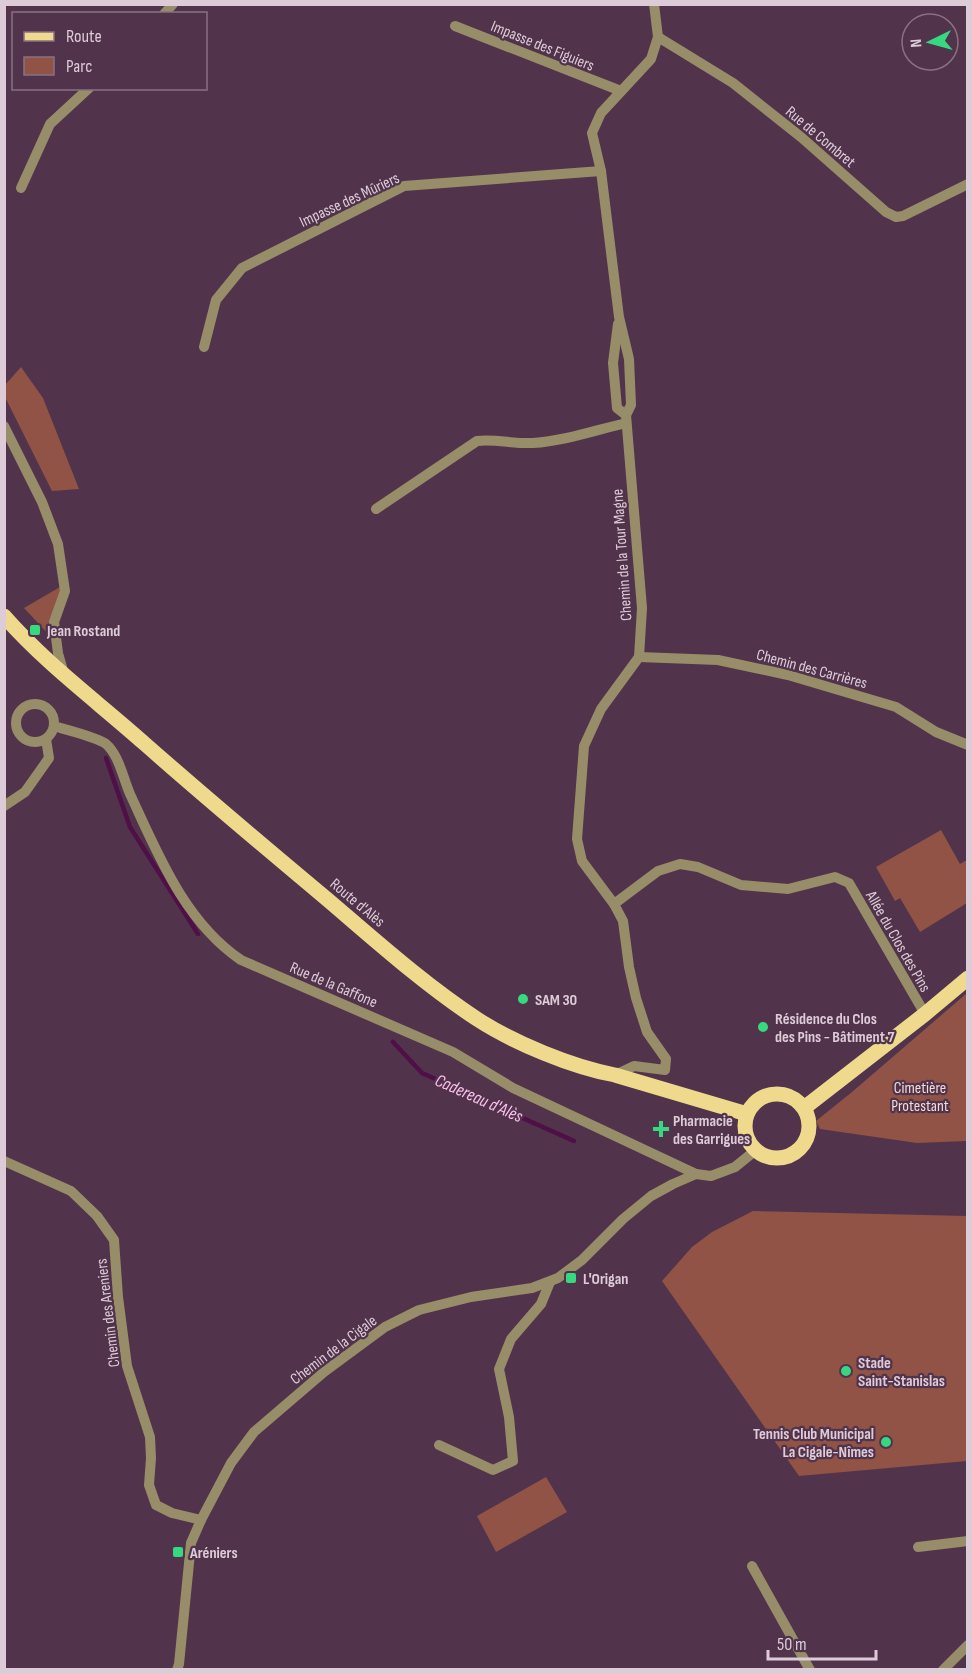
<svg xmlns="http://www.w3.org/2000/svg" width="972" height="1674" font-family="'Sofia Sans Condensed',sans-serif">
	<style>
		.green { fill: #905345 }
		.lines { fill: none; stroke-linecap: round; stroke-linejoin: round }
		.stream { stroke: #4f0f47; stroke-width: 4.5 }
		.minor { stroke: #978d69; stroke-width: 10 }
		.major { stroke: #efd98d; stroke-width: 15 }
		.poi-dot { fill: #36d880; stroke: #51344b; stroke-width: 2 }
		.labels { text-anchor: middle; stroke-width: 4.5; stroke-linejoin: round; paint-order: stroke }
		.street-label { font-size: 16px; fill: #ddcbd8; stroke: #51344b }
		.poi-label { font-size: 16px; font-weight: bold; fill: #ddcbd8; stroke: #51344b; text-anchor: start }
		.park-label { font-size: 16px; fill: #f3dad3; stroke: #51344b }
		.water-label { font-size: 18px; font-style: italic; fill: #f9bfec; stroke: #51344b }
	</style>
	<rect width="100%" height="100%" fill="#51344b"/>
	<g class="green">
		<path d="M21 367 43 398 79 489 52 491 5 397V385Z"/>
		<path d="M60 587 61 592 48 625 53 639 24 608Z"/>
		<path d="M941 830 960 864 967 860V903L920 932 900 898 895 901 876 867Z"/>
		<path d="M967 993V1141L917 1143 820 1129 816 1121 852 1092Z"/>
		<path d="M753 1211 967 1216V1461L799 1476 662 1281 692 1247 712 1232Z"/>
		<path d="M546 1477 567 1512 496 1552 477 1516Z"/>
	</g>
	<g class="lines">
		<g class="stream">
			<path d="M106 758 130 827 198 934"/>
			<path d="M393 1042 422 1073 574 1141"/>
		</g>
		<g class="minor">
			<path d="M164 14 173 4"/>
			<path d="M455 26 621 91"/>
			<path d="M658 37 733 83 801 137 886 212 896 217 903 216 968 184"/>
			<path d="M21 188 50 124 89 88"/>
			<path d="M618 324 613 363 617 408 626 415"/>
			<path d="M204 347 216 300 242 268 404 186 601 171"/>
			<path d="M4 426 42 502 58 544 65 591 54 622 58 653 64 674"/>
			<path d="M376 509 477 441C496 439 514 444 533 443 564 441 596 430 626 423"/>
			<path d="M639 657 718 660 788 675 896 707 936 732 968 745"/>
			<circle cx="35" cy="723" r="19"/>
			<path d="M54 726C66 730 97 737 106 744 119 755 123 778 130 794 158 854 184 921 241 960L453 1052 513 1088 696 1174"/>
			<path d="M4 806 25 792 49 758 46 739"/>
			<path d="M614 904 658 871 680 864 698 867 741 885 788 889 835 877 849 883 925 1014"/>
			<path d="M615 1075 634 1066 665 1070 666 1059 647 1032 636 998 629 967 623 921 614 904 582 861 577 839 584 746 601 709 639 657 642 608 626 415 631 405 629 359 619 317 601 171 592 133 601 113 651 59 658 37 654 4"/>
			<path d="M4 1161 71 1191 97 1216 114 1240 118 1297 127 1366 150 1437 151 1458 149 1485 156 1505 172 1513 201 1520"/>
			<path d="M439 1445 493 1470 513 1461 509 1417 499 1369 511 1339 541 1304 550 1282"/>
			<path d="M918 1547 968 1541"/>
			<path d="M752 1566 810 1670"/>
			<path d="M177 1670 179 1664 191 1543 201 1520 231 1463 254 1432 324 1372 385 1327 419 1310 471 1297 532 1288 558 1278 582 1260 623 1219 651 1196 673 1184 696 1174 711 1176 735 1167 756 1150"/>
			<path d="M943 1670 968 1645"/>
		</g>
		<g class="major">
			<path d="M4 616C46 664 98 702 145 744 205 797 267 849 328 900 376 941 425 985 477 1019 514 1043 572 1067 615 1075L747 1114"/>
			<circle cx="777" cy="1126" r="32"/>
			<path d="M804 1108 925 1014 968 978"/>
		</g>
	</g>
	<g class="poi-dot">
		<rect x="29" y="624" width="12" height="12" rx="3"/>
		<circle cx="523" cy="999" r="6"/>
		<circle cx="763" cy="1027" r="6"/>
		<path d="M658 1120h6v6h6v6h-6v6h-6v-6h-6v-6h6z"/>
		<rect x="565" y="1272" width="12" height="12" rx="3"/>
		<circle cx="846" cy="1371" r="6"/>
		<circle cx="886" cy="1442" r="6"/>
		<rect x="172" y="1546" width="12" height="12" rx="3"/>
	</g>
	<g class="labels">
		<g class="street-label">
			<text transform="translate(543 45) rotate(22)" y="6">Impasse des Figuiers</text>
			<text transform="translate(821 136) rotate(40)" y="6">Rue de Combret</text>
			<text transform="translate(349 199) rotate(-25)" y="6">Impasse des Mûriers</text>
			<text transform="translate(621 555) rotate(-94)" y="6">Chemin de la Tour Magne</text>
			<text transform="translate(812 668) rotate(15)" y="6">Chemin des Carrières</text>
			<text transform="translate(358 902) rotate(40)" y="6">Route d'Alès</text>
			<text transform="translate(899 941) rotate(60)" y="6">Allée du Clos des Pins</text>
			<text transform="translate(334 984) rotate(23)" y="6">Rue de la Gaffone</text>
			<text transform="translate(107 1313) rotate(-97)" y="6">Chemin des Areniers</text>
			<text transform="translate(333 1349) rotate(-37)" y="6">Chemin de la Cigale</text>
		</g>
		<g class="poi-label">
			<text x="47" y="636">Jean Rostand</text>
			<text x="535" y="1005">SAM 30</text>
			<text x="775" y="1024">Résidence du Clos<tspan x="775" dy="18">des Pins - Bâtiment 7</tspan></text>
			<text x="673" y="1126">Pharmacie<tspan x="673" dy="18">des Garrigues</tspan></text>
			<text x="583" y="1284">L'Origan</text>
			<text x="858" y="1368">Stade<tspan x="858" dy="18">Saint-Stanislas</tspan></text>
			<text x="874" y="1439" text-anchor="end">Tennis Club Municipal<tspan x="874" dy="18">La Cigale-Nîmes</tspan></text>
			<text x="190" y="1558">Aréniers</text>
		</g>
		<g class="park-label">
			<text x="920" y="1093">Cimetière<tspan x="920" dy="18">Protestant</tspan></text>
		</g>
		<g class="water-label">
			<text transform="translate(479 1098) rotate(24)" y="6">Cadereau d'Alès</text>
		</g>
	</g>
	<rect width="972" height="1674" fill="none" stroke="#ddcbd8" stroke-width="12"/>
	<rect x="12" y="12" width="195" height="78" fill="#51344b" stroke="#897083" stroke-width="1.5"/>
	<rect x="24" y="32" width="30" height="9" fill="#efd98d" stroke="#897083" stroke-width="1.5"/>
	<text x="66" y="42" font-size="18" fill="#ddcbd8">Route</text>
	<rect x="24" y="57" width="30" height="18" fill="#905345" stroke="#897083" stroke-width="1.5"/>
	<text x="66" y="72" font-size="18" fill="#ddcbd8">Parc</text>
	<g transform="translate(930 42) rotate(265)"><circle r="28" fill="#51344b" stroke="#897083" stroke-width="1.5"/>
	<path d="M0-4.5L10 22L0 15L-10 22Z" fill="#36d880"/>
	<text y="-9" font-size="16" font-weight="bold" text-anchor="middle" fill="#ddcbd8">N</text>
	</g>
	<path d="M768 1650v9h108v-9" fill="none" stroke="#ddcbd8" stroke-width="3"/>
	<text x="777" y="1650" font-size="18" fill="#ddcbd8" stroke="#51344b" stroke-width="4.5" paint-order="stroke">50 m</text>
</svg>
